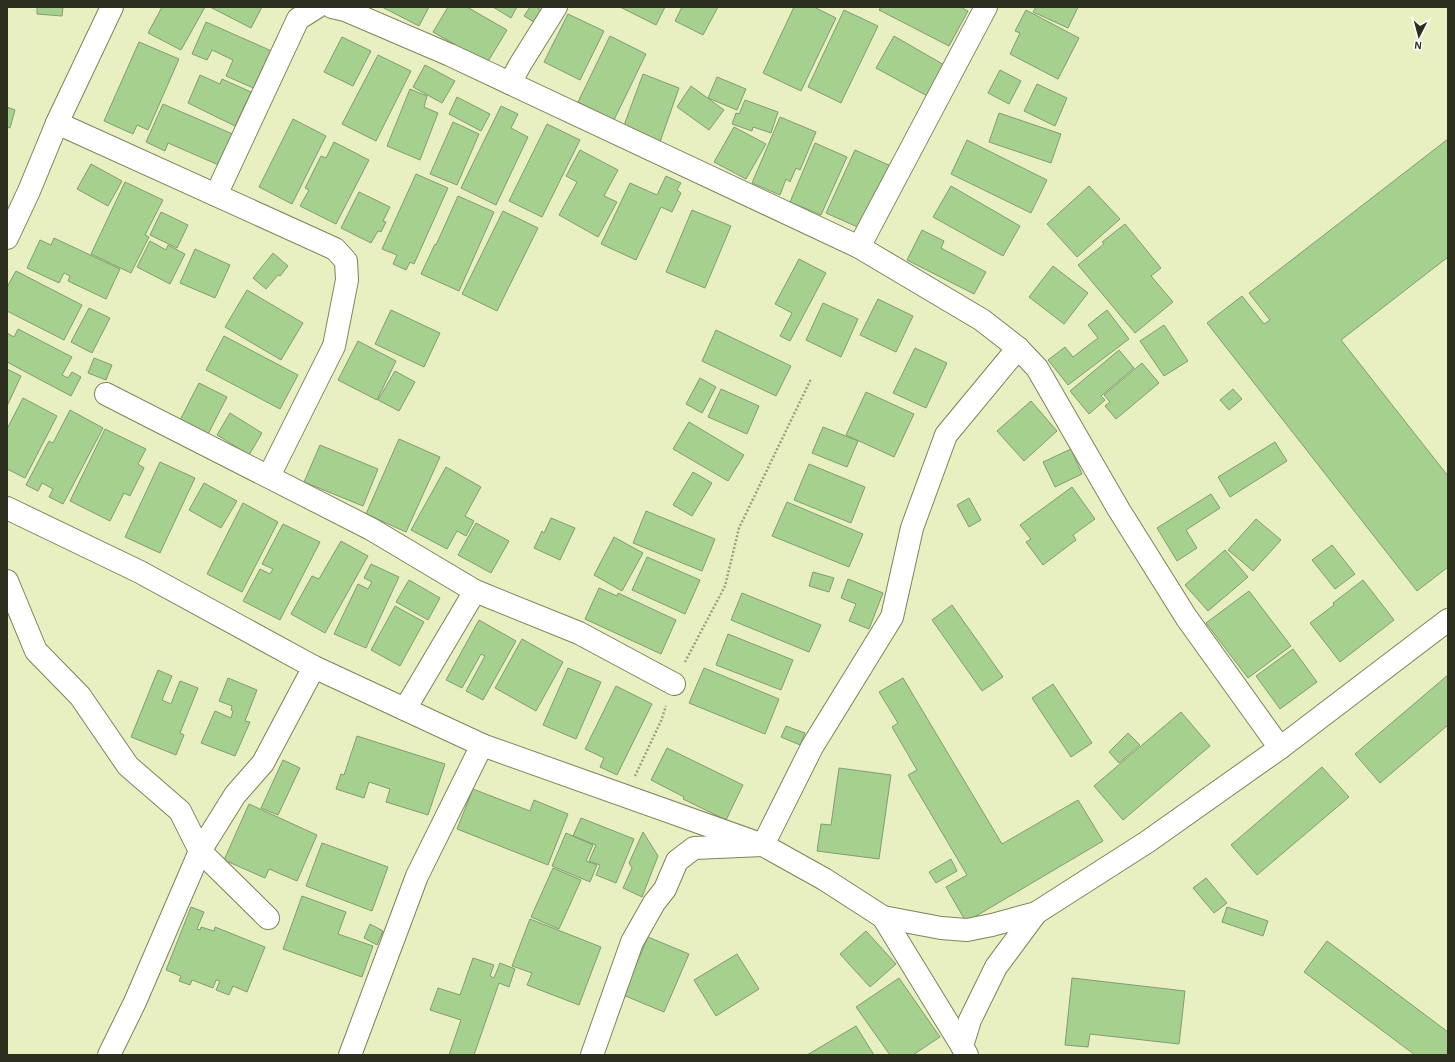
<svg xmlns="http://www.w3.org/2000/svg" width="1455" height="1062" font-family="'Alegreya Sans',sans-serif">
	<style>
		.building { fill: #a5d08e; stroke: #839b76 }
		.lines { fill: none; stroke-linecap: round; stroke-linejoin: round }
		.minor-casing { stroke: #7e845a; stroke-width: 24 }
		.path { stroke: #9aa07d; stroke-width: 2.5; stroke-dasharray: 2 2; stroke-linecap: butt }
		.minor { stroke: #fff; stroke-width: 22 }
	</style>
	<rect width="100%" height="100%" fill="#e8f0c2"/>
	<g class="building">
		<path d="M37 7H63L62 16 37 14Z"/>
		<path d="M162 7H205L181 50 148 33Z"/>
		<path d="M210 7H262L251 28Z"/>
		<path d="M382 7H429L419 26Z"/>
		<path d="M448 7H467L507 30 487 63 433 32Z"/>
		<path d="M493 7H517L511 18Z"/>
		<path d="M530 7H537L541 10 534 22 524 16Z"/>
		<path d="M620 7H665L656 25Z"/>
		<path d="M682 7H718L703 35 675 21Z"/>
		<path d="M794 7H814L836 18 801 91 763 73Z"/>
		<path d="M881 7H960L968 11 949 46 879 10Z"/>
		<path d="M1036 7H1078L1068 28 1033 12Z"/>
		<path d="M844 10 878 26 841 103 808 87Z"/>
		<path d="M1026 10 1079 38 1058 79 1010 54 1020 33 1015 31Z"/>
		<path d="M568 14 604 31 580 80 544 62Z"/>
		<path d="M206 22 274 52 258 90 226 76 233 60 212 50 207 60 192 54Z"/>
		<path d="M610 36 646 54 614 120 578 102Z"/>
		<path d="M894 36 946 66 929 97 876 68Z"/>
		<path d="M342 37 371 51 353 86 324 72Z"/>
		<path d="M139 42 179 59 148 130 137 125 133 134 104 121Z"/>
		<path d="M378 55 411 71 376 141 342 124Z"/>
		<path d="M425 65 455 81 442 103 413 87Z"/>
		<path d="M1000 70 1021 81 1009 104 988 93Z"/>
		<path d="M643 74 679 88 660 142 623 128Z"/>
		<path d="M200 75 220 84 222 79 251 92 235 126 188 103Z"/>
		<path d="M717 77 746 89 737 110 708 98Z"/>
		<path d="M1037 84 1067 98 1055 126 1024 111Z"/>
		<path d="M691 86 724 110 709 130 677 107Z"/>
		<path d="M410 89 427 96 424 107 438 113 420 160 387 146Z"/>
		<path d="M457 97 490 114 481 131 449 114Z"/>
		<path d="M745 100 778 112 771 133 753 127 752 131 732 124 736 113 739 114Z"/>
		<path d="M163 104 235 135 221 166 168 143 165 151 146 142Z"/>
		<path d="M501 106 518 114 511 128 528 137 496 205 461 188Z"/>
		<path d="M7 107 15 110 10 128 7 127Z"/>
		<path d="M999 113 1061 134 1051 163 989 142Z"/>
		<path d="M780 117 816 132 800 170 796 168 790 182 786 179 780 195 752 183Z"/>
		<path d="M293 119 326 136 292 204 259 187Z"/>
		<path d="M453 122 479 134 457 185 430 174Z"/>
		<path d="M547 124 580 140 542 217 509 201Z"/>
		<path d="M734 127 766 144 746 179 714 162Z"/>
		<path d="M1448 139V257L1341 340 1448 476V567L1417 591 1207 323 1242 296 1264 324 1270 320 1249 293Z"/>
		<path d="M967 140 1047 180 1031 213 951 174Z"/>
		<path d="M334 142 369 160 336 224 300 206 309 190 305 188 321 156 326 158Z"/>
		<path d="M815 143 847 157 821 215 790 202Z"/>
		<path d="M580 150 618 170 604 196 617 202 598 237 559 215 577 182 566 176Z"/>
		<path d="M855 150 891 166 862 229 826 213Z"/>
		<path d="M91 164 122 181 108 206 77 189Z"/>
		<path d="M416 174 448 188 414 264 410 262 406 270 393 264 397 255 382 249Z"/>
		<path d="M666 176 681 183 677 190 681 193 672 212 661 207 636 260 601 244 630 183 657 195Z"/>
		<path d="M125 182 163 200 145 235 149 237 131 273 91 254Z"/>
		<path d="M951 186 1020 226 1003 256 933 217Z"/>
		<path d="M1089 186 1120 219 1077 257 1047 224Z"/>
		<path d="M359 192 390 207 383 221 386 222 381 232 378 231 371 243 341 228Z"/>
		<path d="M458 196 494 212 459 291 421 274 435 244 436 245Z"/>
		<path d="M692 210 731 226 705 288 666 272Z"/>
		<path d="M503 211 538 228 497 311 462 294Z"/>
		<path d="M161 212 188 225 177 248 150 235Z"/>
		<path d="M1125 224 1161 268 1151 276 1173 302 1135 333 1078 265 1104 244 1102 242Z"/>
		<path d="M922 230 944 241 941 248 986 272 974 294 907 260Z"/>
		<path d="M54 238 120 269 106 299 68 281 70 276 64 273 59 283 27 268 40 240 51 245Z"/>
		<path d="M150 241 166 250 168 245 185 254 170 284 137 267Z"/>
		<path d="M195 249 230 265 215 298 180 283Z"/>
		<path d="M273 253 288 266 280 276 278 275 266 289 253 278Z"/>
		<path d="M799 259 826 273 790 341 780 336 792 313 775 304Z"/>
		<path d="M1053 266 1088 293 1064 324 1029 297Z"/>
		<path d="M16 271 82 305 64 340 7 311V287Z"/>
		<path d="M247 290 303 323 281 360 225 327Z"/>
		<path d="M878 299 913 316 896 352 860 335Z"/>
		<path d="M823 303 858 319 841 357 806 340Z"/>
		<path d="M89 308 110 318 92 353 71 342Z"/>
		<path d="M391 310 440 333 424 367 375 344Z"/>
		<path d="M1107 310 1129 339 1068 385 1048 360 1065 347 1073 357 1098 338 1088 325Z"/>
		<path d="M1164 325 1188 361 1164 376 1140 341Z"/>
		<path d="M18 329 72 357 62 375 68 378 72 372 81 377 71 396 7 362V333L14 337Z"/>
		<path d="M716 330 791 366 776 396 702 361Z"/>
		<path d="M224 336 298 375 280 409 206 370Z"/>
		<path d="M358 341 396 361 377 400 338 380Z"/>
		<path d="M915 348 947 363 926 408 893 393Z"/>
		<path d="M1119 350 1134 368 1101 396 1105 400 1089 414 1070 391Z"/>
		<path d="M94 358 112 365 106 380 88 373Z"/>
		<path d="M1142 363 1159 383 1116 419 1105 406 1110 402 1104 395Z"/>
		<path d="M7 369 21 376 7 406Z"/>
		<path d="M395 371 415 382 399 411 378 400Z"/>
		<path d="M700 378 716 387 702 413 686 404Z"/>
		<path d="M199 383 227 397 205 440 177 426Z"/>
		<path d="M721 389 759 406 747 434 708 417Z"/>
		<path d="M1233 389 1242 399 1229 410 1220 400Z"/>
		<path d="M866 392 914 414 894 457 846 435Z"/>
		<path d="M23 398 57 416 25 478 7 469V429Z"/>
		<path d="M1031 401 1057 431 1024 461 997 431Z"/>
		<path d="M70 410 103 428 63 504 49 497 53 489 42 483 38 491 26 485 49 441 53 443Z"/>
		<path d="M230 413 262 433 249 455 217 435Z"/>
		<path d="M689 422 744 455 728 481 673 449Z"/>
		<path d="M823 427 858 441 847 467 812 453Z"/>
		<path d="M105 429 146 449 138 464 144 468 130 496 124 493 110 521 70 501Z"/>
		<path d="M399 439 440 457 406 532 366 514Z"/>
		<path d="M1275 442 1287 461 1230 497 1218 477Z"/>
		<path d="M320 445 378 469 363 506 304 482Z"/>
		<path d="M1071 449 1082 474 1055 487 1043 462Z"/>
		<path d="M160 462 195 478 160 553 125 537Z"/>
		<path d="M809 464 865 487 851 523 794 500Z"/>
		<path d="M446 467 481 487 465 516 474 521 466 536 457 531 447 549 411 530Z"/>
		<path d="M693 472 712 483 692 516 673 505Z"/>
		<path d="M204 483 237 501 221 528 189 510Z"/>
		<path d="M1072 487 1095 519 1073 535 1076 540 1043 565 1026 542 1031 539 1020 525Z"/>
		<path d="M1211 494 1220 508 1186 530 1197 548 1177 561 1157 528Z"/>
		<path d="M969 498 981 520 969 527 957 505Z"/>
		<path d="M787 502 863 534 849 567 772 536Z"/>
		<path d="M243 503 278 522 242 592 207 574Z"/>
		<path d="M646 511 715 539 702 571 633 543Z"/>
		<path d="M551 518 575 528 560 560 534 548 542 531 544 533Z"/>
		<path d="M1256 519 1281 540 1253 571 1228 550Z"/>
		<path d="M476 523 509 541 491 573 458 555Z"/>
		<path d="M283 524 320 542 280 620 243 601 260 569 270 574 273 569 262 564Z"/>
		<path d="M614 537 643 553 622 591 594 575Z"/>
		<path d="M341 541 368 556 325 633 291 614 312 576 319 579Z"/>
		<path d="M1332 545 1355 574 1335 589 1312 560Z"/>
		<path d="M1225 550 1248 577 1208 611 1185 585Z"/>
		<path d="M647 557 700 580 685 614 632 590Z"/>
		<path d="M371 564 399 577 366 648 334 634 358 584 368 589 372 582 364 578Z"/>
		<path d="M813 572 834 578 829 592 809 586Z"/>
		<path d="M848 579 883 593 869 629 849 621 856 604 841 598Z"/>
		<path d="M409 580 440 598 428 620 396 602Z"/>
		<path d="M1363 580 1394 620 1340 662 1310 623 1334 605 1333 603Z"/>
		<path d="M599 588 617 596 618 593 676 620 661 654 585 619Z"/>
		<path d="M1249 591 1291 646 1248 678 1206 623Z"/>
		<path d="M742 593 821 625 809 652 731 620Z"/>
		<path d="M952 605 1003 677 982 691 932 620Z"/>
		<path d="M395 606 424 622 400 666 371 650Z"/>
		<path d="M479 620 516 641 483 700 466 691 485 656 481 654 462 688 446 680Z"/>
		<path d="M728 634 793 660 781 690 716 665Z"/>
		<path d="M522 639 563 662 536 711 495 688Z"/>
		<path d="M1293 649 1317 682 1280 709 1256 676Z"/>
		<path d="M568 668 601 682 576 739 543 725Z"/>
		<path d="M704 668 779 699 765 734 689 703Z"/>
		<path d="M158 670 172 676 162 700 171 704 180 681 198 688 180 733 184 735 176 755 131 737Z"/>
		<path d="M1448 675V725L1380 783 1355 754Z"/>
		<path d="M228 678 257 690 245 721 250 722 235 756 201 743 215 711 231 718 233 711 231 710 232 706 219 701Z"/>
		<path d="M903 678 1002 844 1078 800 1103 841 966 922 946 887 967 875 908 775 917 770 892 727 898 723 879 692Z"/>
		<path d="M1053 684 1092 743 1071 757 1032 698Z"/>
		<path d="M616 686 652 704 617 775 600 767 604 758 585 749Z"/>
		<path d="M1181 712 1210 746 1123 820 1094 786Z"/>
		<path d="M786 726 805 733 800 745 781 737Z"/>
		<path d="M1128 733 1140 745 1119 763 1109 752Z"/>
		<path d="M357 736 445 764 428 815 386 802 390 789 369 782 364 798 336 789 341 774 344 775Z"/>
		<path d="M667 748 743 785 726 820 683 799 684 797 651 780Z"/>
		<path d="M283 760 300 768 278 815 261 808Z"/>
		<path d="M1322 767 1349 797 1257 875 1231 845Z"/>
		<path d="M839 768 891 775 879 859 817 851 821 824 831 825Z"/>
		<path d="M473 789 530 811 534 800 568 814 548 865 457 829Z"/>
		<path d="M249 804 317 835 297 881 269 869 265 878 224 860Z"/>
		<path d="M581 818 634 839 616 883 596 875 600 865 589 861 596 845 573 836Z"/>
		<path d="M643 832 658 856 642 897 623 888 632 868 629 863Z"/>
		<path d="M566 833 593 845 586 861 597 865 590 882 552 866Z"/>
		<path d="M322 843 388 867 372 911 306 886Z"/>
		<path d="M951 859 957 871 936 883 929 872Z"/>
		<path d="M553 868 581 880 559 929 531 917Z"/>
		<path d="M1206 878 1227 903 1214 913 1193 888Z"/>
		<path d="M302 896 346 912 338 934 373 946 362 977 283 949Z"/>
		<path d="M191 907 204 912 197 929 200 930 201 927 214 931 215 927 265 947 247 992 233 986 229 995 216 990 220 981 216 980 213 988 192 980 190 985 179 981 181 976 166 970Z"/>
		<path d="M1227 907 1268 921 1263 936 1222 922Z"/>
		<path d="M530 919 601 947 579 1005 527 985 532 973 512 966Z"/>
		<path d="M370 924 383 931 377 945 364 938Z"/>
		<path d="M866 931 896 964 870 987 840 954Z"/>
		<path d="M648 937 689 954 664 1012 623 995Z"/>
		<path d="M1327 941 1448 1032V1055H1415L1304 972Z"/>
		<path d="M737 954 759 989 716 1016 694 980Z"/>
		<path d="M473 958 494 965 490 976 494 978 500 963 515 969 509 987 499 983 474 1055H449L461 1020 430 1010 438 988 460 995Z"/>
		<path d="M899 978 940 1037 913 1055H890L856 1007Z"/>
		<path d="M1072 978 1185 991 1179 1044 1090 1034 1088 1047 1065 1045Z"/>
		<path d="M856 1026 874 1055H807Z"/>
	</g>
	<g class="lines">
		<g class="minor-casing">
			<g id="minor">
				<path d="M332 7 345 10 450 55 859 247 982 320 1018 348 1037 368 1119 510 1186 617 1280 748"/>
				<path d="M510 83 521 63 556 7"/>
				<path d="M57 123 335 249 346 261 347 280 334 346 269 476"/>
				<path d="M216 195 298 19 317 7"/>
				<path d="M7 238 29 191 57 123 112 7"/>
				<path d="M859 247 986 7"/>
				<path d="M106 394 371 529 475 591 579 633 674 684"/>
				<path d="M7 508 140 572 314 667 482 745 763 845 824 879 883 917 941 928 967 930 992 925 1036 913"/>
				<path d="M7 581 36 651 80 696 128 766 180 811 200 851 268 918"/>
				<path d="M405 709 475 591"/>
				<path d="M883 917 962 1046"/>
				<path d="M109 1055 135 1002 200 851 235 795 263 763 314 667"/>
				<path d="M350 1055 417 876 482 745"/>
				<path d="M592 1055 632 942 654 903 665 889 677 861 694 848 763 845 812 747 892 617 912 528 946 435 1018 348"/>
				<path d="M967 1055 962 1046 970 1020 996 967 1036 913 1147 842 1280 748 1448 620"/>
			</g>
		</g>
		<g class="path">
			<path d="M685 662 725 586 739 528 811 379"/>
			<path d="M635 776 661 721 666 706"/>
		</g>
		<use href="#minor" class="minor"/>
	</g>
	<rect width="1455" height="1062" fill="none" stroke="#2c2f1d" stroke-width="16"/>
	<g transform="translate(1419 36) rotate(186)" stroke="#ffffff" stroke-width="3" paint-order="stroke">
	<path d="M0-3L7 15L0 10L-7 15Z" fill="#2c2f1d"/>
	<text y="-6" font-size="11" font-weight="bold" text-anchor="middle" fill="#2c2f1d">N</text>
	</g>
</svg>
